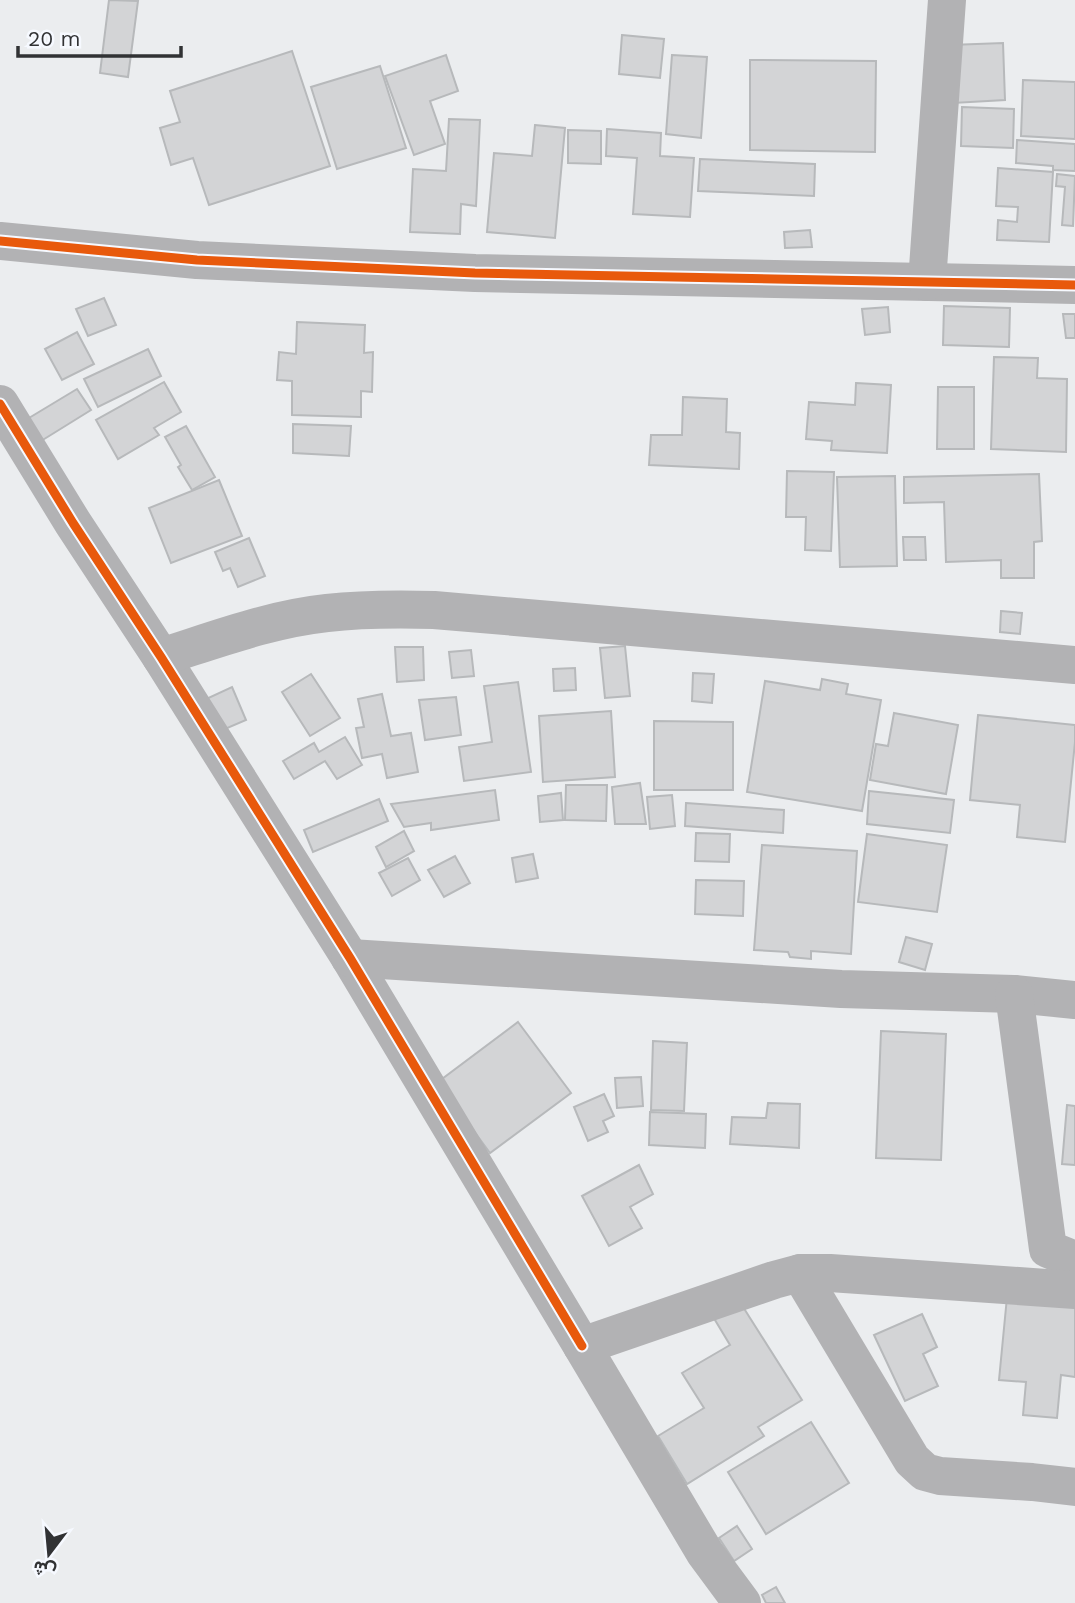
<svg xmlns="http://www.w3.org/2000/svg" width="1075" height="1603" font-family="'Work Sans',Vazirmatn,sans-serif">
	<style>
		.building { fill: #d3d4d6; stroke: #b7b9bb; stroke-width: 2 }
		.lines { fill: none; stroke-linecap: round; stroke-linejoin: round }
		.minor { stroke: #b2b2b4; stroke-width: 38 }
		.cycleway-casing { stroke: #f6f9ff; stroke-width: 13 }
		.cycleway { stroke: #e8590c; stroke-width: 9 }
	</style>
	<rect width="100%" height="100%" fill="#ebedef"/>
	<g class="building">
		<path d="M109 0 138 1 128 77 100 73Z"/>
		<path d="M622 35 664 39 660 78 619 74Z"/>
		<path d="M1003 43 1005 100 953 103 950 45Z"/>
		<path d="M292 51 330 166 209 205 193 158 171 165 160 128 180 122 170 91Z"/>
		<path d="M446 55 458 91 430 101 445 144 414 155 385 76Z"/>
		<path d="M672 55 707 57 701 138 666 134Z"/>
		<path d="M750 60 876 61 875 152 750 150Z"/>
		<path d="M380 66 406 148 337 169 311 87Z"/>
		<path d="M1023 80 1075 82V139L1021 136Z"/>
		<path d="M962 107 1014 109 1013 148 961 146Z"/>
		<path d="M449 119 480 120 476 206 461 204 460 234 410 232 413 169 446 171Z"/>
		<path d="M535 125 565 128 555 238 487 232 494 153 532 156Z"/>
		<path d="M607 129 661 133 660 156 694 158 690 217 633 214 637 158 606 156Z"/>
		<path d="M568 130 601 131V164L568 163Z"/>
		<path d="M1017 140 1075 144V171L1053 170V166L1016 163Z"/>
		<path d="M700 159 815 164 814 196 698 191Z"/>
		<path d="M998 168 1053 172 1049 242 997 240 998 220 1017 222 1018 207 996 206Z"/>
		<path d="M1057 174 1075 176 1073 226 1062 225 1065 187 1056 186Z"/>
		<path d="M810 230 812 247 785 248 784 232Z"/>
		<path d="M104 298 116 325 88 336 76 309Z"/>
		<path d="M944 306 1010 308 1009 347 943 345Z"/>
		<path d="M888 307 890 332 865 335 862 309Z"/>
		<path d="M1063 314H1075V338H1066Z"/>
		<path d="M297 322 365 325 364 353 373 352 372 392 361 391V417L292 415V381L277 380 279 352 296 354Z"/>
		<path d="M77 332 94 364 62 380 45 349Z"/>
		<path d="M148 349 161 376 98 407 84 379Z"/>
		<path d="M994 357 1038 358 1037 378 1067 379 1066 452 991 449Z"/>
		<path d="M164 382 181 412 154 428 159 435 118 459 96 420Z"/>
		<path d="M856 383 891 385 887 453 831 450 832 441 806 439 809 402 855 405Z"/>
		<path d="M938 387H974V449H937Z"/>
		<path d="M77 389 91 410 33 446 19 424Z"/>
		<path d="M683 397 727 399 726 432 740 433 739 469 649 465 651 435H682Z"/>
		<path d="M293 424 351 426 349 456 293 453Z"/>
		<path d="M186 426 215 477 192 490 178 467 181 465 165 437Z"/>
		<path d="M787 471 834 472 831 551 805 550 806 517H786Z"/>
		<path d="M1039 474 1042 541 1034 542V578H1001V560L946 562 944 502 904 503V477Z"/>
		<path d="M895 476 897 566 840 567 837 477Z"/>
		<path d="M219 480 242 536 171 563 149 508Z"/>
		<path d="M903 537H925L926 560H904Z"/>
		<path d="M249 538 265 576 238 587 230 568 223 571 215 552Z"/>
		<path d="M1001 611 1022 613 1020 634 1000 632Z"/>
		<path d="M625 646 630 696 605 698 600 648Z"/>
		<path d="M395 647H423L424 680 397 682Z"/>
		<path d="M471 650 474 676 452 678 449 652Z"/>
		<path d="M575 668 576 690 554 691 553 669Z"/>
		<path d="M693 673 714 674 712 703 692 701Z"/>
		<path d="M311 674 340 718 310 736 282 692Z"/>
		<path d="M822 679 848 684 846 694 881 700 862 811 747 792 765 681 820 690Z"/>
		<path d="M518 682 531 772 464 781 459 747 492 742 484 686Z"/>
		<path d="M232 687 246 720 218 732 204 700Z"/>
		<path d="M382 694 391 736 411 733 418 772 387 778 382 754 362 758 356 728 364 727 358 699Z"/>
		<path d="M456 697 461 735 425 740 419 700Z"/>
		<path d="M611 711 615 777 543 782 539 716Z"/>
		<path d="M894 713 958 725 946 794 870 780 876 744 888 746Z"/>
		<path d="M978 715 1075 725V742L1065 842 1017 837 1020 805 970 800Z"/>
		<path d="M654 721 733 722V790H654Z"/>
		<path d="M345 737 362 765 337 779 325 761 294 779 283 761 314 743 319 752Z"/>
		<path d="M640 783 646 824H615L612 787Z"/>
		<path d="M566 785H607L606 821 565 820Z"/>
		<path d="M495 790 499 820 431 830V823L404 827 391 804Z"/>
		<path d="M869 791 954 800 950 833 867 824Z"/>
		<path d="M561 793 563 820 540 822 538 796Z"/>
		<path d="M672 795 675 826 650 829 647 797Z"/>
		<path d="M379 799 388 821 313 852 304 830Z"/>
		<path d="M686 803 784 810 783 833 685 826Z"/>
		<path d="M404 831 414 851 386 867 376 847Z"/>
		<path d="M696 833 730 834 729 862 695 861Z"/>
		<path d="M867 834 947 845 937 912 858 902Z"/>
		<path d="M762 845 857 851 851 954 811 951V959L790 957 788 952 754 950Z"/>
		<path d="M533 854 538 878 516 882 512 858Z"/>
		<path d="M455 856 470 883 444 897 428 870Z"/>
		<path d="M408 858 420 880 392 896 379 873Z"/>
		<path d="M696 880 744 881 743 916 695 914Z"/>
		<path d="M906 937 932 944 925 970 899 962Z"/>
		<path d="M518 1022 571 1093 490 1153 438 1082Z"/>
		<path d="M881 1031 946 1034 941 1160 876 1158Z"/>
		<path d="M653 1041 687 1043 684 1111 651 1110Z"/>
		<path d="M641 1077 643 1106 617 1108 615 1078Z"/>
		<path d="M604 1094 614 1116 603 1121 608 1132 588 1141 574 1107Z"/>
		<path d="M768 1103 800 1104 799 1148 730 1144 732 1117 766 1118Z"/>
		<path d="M1067 1105 1075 1106V1165L1062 1164Z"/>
		<path d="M650 1112 706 1114 705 1148 649 1145Z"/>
		<path d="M639 1165 653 1194 630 1207 642 1228 609 1246 582 1196Z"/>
		<path d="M1007 1297 1075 1305V1377L1061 1375 1057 1418 1023 1415 1026 1382 999 1380Z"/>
		<path d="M738 1299 802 1400 758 1427 764 1436 687 1484 658 1436 704 1408 682 1373 730 1345 712 1315Z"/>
		<path d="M922 1314 937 1347 923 1354 938 1386 905 1401 874 1335Z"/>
		<path d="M811 1422 849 1483 766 1534 728 1472Z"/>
		<path d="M737 1526 752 1549 734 1561 719 1538Z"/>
		<path d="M776 1587 785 1603H766L762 1595Z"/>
	</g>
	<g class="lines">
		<g class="minor">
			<path d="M0 241 197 260 475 273 1075 285"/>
			<path d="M927 282 947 0"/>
			<path d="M0 404 73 523 161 657 350 958 582 1346"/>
			<path d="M161 657C215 640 270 619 327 613 362 609 398 609 434 610L1075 665"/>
			<path d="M350 958 841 989 1014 994 1075 1000"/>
			<path d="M1014 994 1048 1249 1075 1260"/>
			<path d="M800 1273 912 1460 925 1472 940 1476 1032 1482 1075 1487"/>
			<path d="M742 1603 705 1553 582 1346 774 1280 800 1273H830L1075 1290"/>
		</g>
		<g class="cycleway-casing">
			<g id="cycleway">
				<path d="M0 241 197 260 475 273 1075 285"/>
				<path d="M0 404 73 523 161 657 350 958 582 1346"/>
			</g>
		</g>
		<use href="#cycleway" class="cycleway"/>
	</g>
	<g transform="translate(49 1554) rotate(196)" stroke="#f6f9ff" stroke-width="5" paint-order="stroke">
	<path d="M0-5L12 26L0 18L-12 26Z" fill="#313234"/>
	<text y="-10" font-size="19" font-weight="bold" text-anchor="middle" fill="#313234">ش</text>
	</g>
	<path d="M18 46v10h163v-10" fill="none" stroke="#313234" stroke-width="3.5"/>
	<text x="28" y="46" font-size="21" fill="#313234" stroke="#f6f9ff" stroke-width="5" paint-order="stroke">20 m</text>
</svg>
